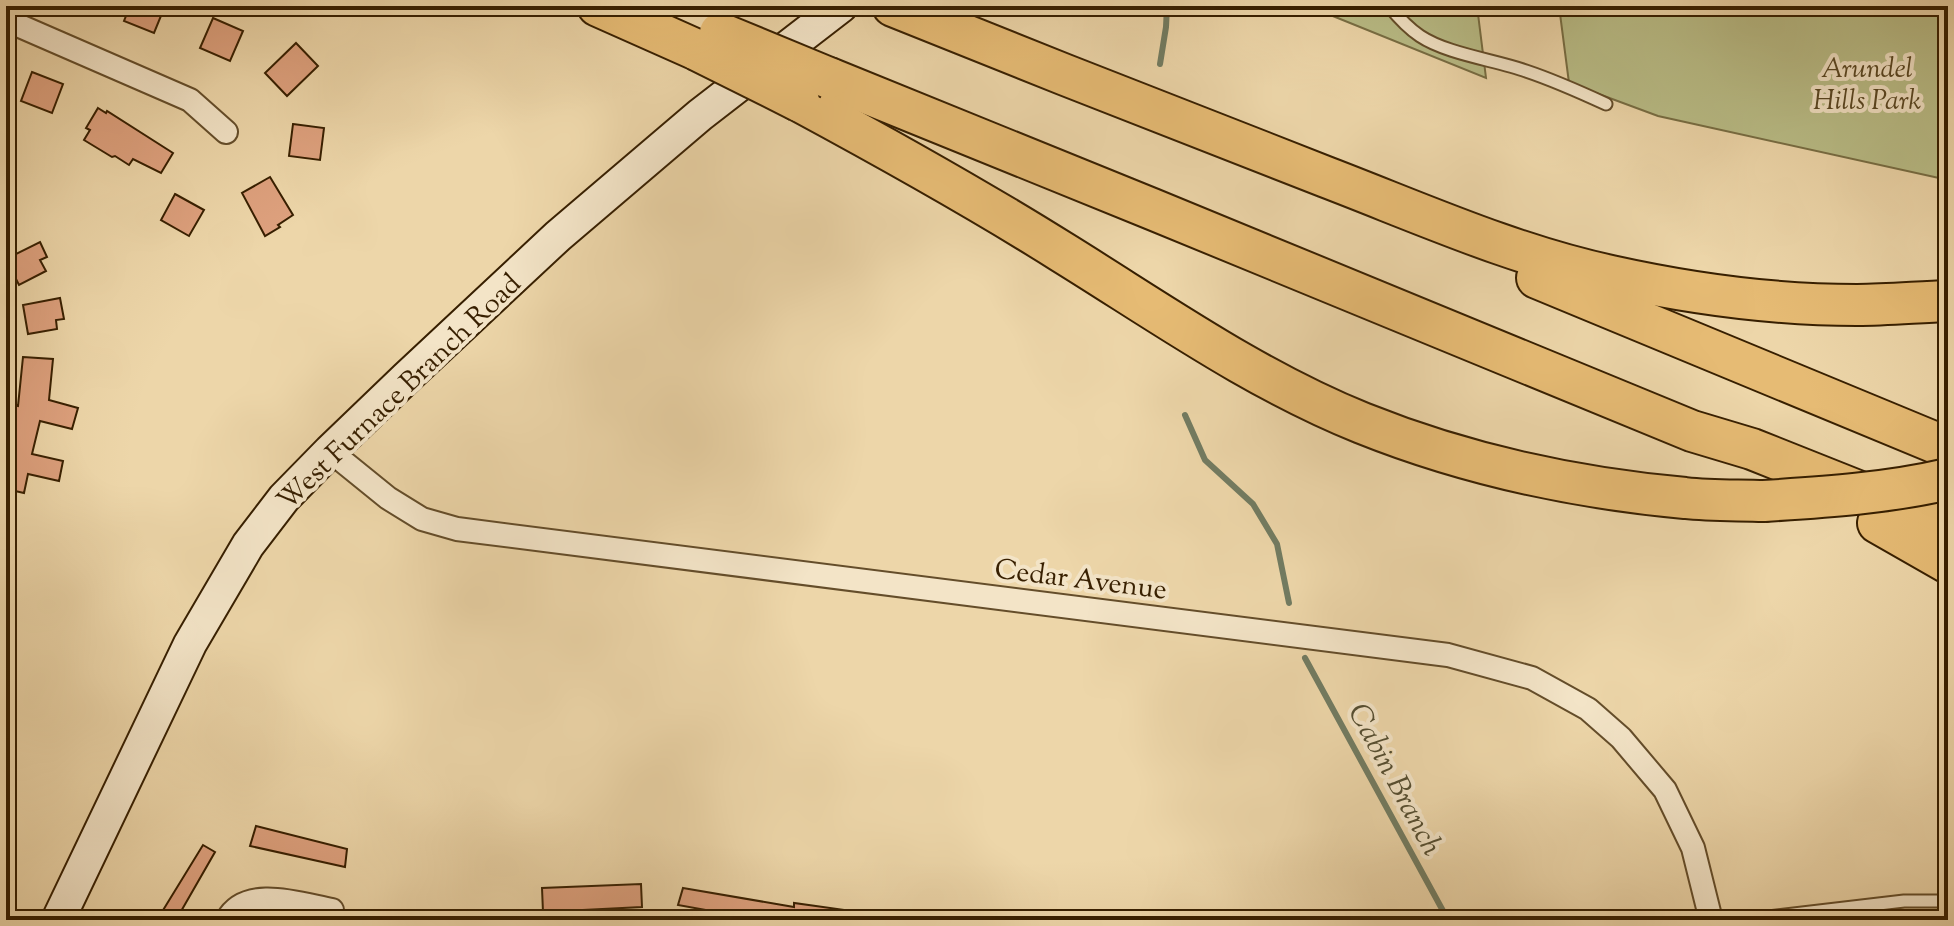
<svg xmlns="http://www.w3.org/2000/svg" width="1954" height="926" font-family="'Sorts Mill Goudy',serif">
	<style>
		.green { fill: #b9bd87; stroke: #786e44; stroke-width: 2 }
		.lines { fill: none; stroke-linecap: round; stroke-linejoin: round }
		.stream { stroke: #727c62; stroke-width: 6 }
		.building { fill: #dea17e; stroke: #371f00; stroke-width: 2 }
		.lane-casing { stroke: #644d2a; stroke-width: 15 }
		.street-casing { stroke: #644d2a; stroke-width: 26 }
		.secondary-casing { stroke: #371f00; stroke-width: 36 }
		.highway-casing { stroke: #371f00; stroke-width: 44 }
		.lane { stroke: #f3e4c7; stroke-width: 11 }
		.street { stroke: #f3e4c7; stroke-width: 22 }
		.secondary { stroke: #f3e4c7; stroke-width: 32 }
		.highway { stroke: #e6bb74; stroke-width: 40 }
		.highway-bridge-casing { stroke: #371f00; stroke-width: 44; stroke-linecap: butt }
		.highway-bridge { stroke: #e6bb74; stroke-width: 40 }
		.labels { text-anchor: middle; stroke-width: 8; stroke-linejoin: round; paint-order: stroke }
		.park-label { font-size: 28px; font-style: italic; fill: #584622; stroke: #f3e4c7 }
		.street-label { font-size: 28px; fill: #371f00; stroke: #f3e4c7 }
		.water-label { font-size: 30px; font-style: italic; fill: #554e31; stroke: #f3e4c7 }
	</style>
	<rect width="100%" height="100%" fill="#edd6a9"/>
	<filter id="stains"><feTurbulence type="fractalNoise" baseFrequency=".0025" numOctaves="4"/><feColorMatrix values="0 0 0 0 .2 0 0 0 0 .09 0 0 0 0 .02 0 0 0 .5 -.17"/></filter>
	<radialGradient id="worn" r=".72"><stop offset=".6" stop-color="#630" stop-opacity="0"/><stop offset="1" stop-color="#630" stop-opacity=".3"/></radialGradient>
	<g class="green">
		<path d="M1308 6H1477L1486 78Z"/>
		<path d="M1559 6H1948V180L1658 116 1569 83Z"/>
	</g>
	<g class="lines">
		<g class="stream">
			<path d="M1160 64 1166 27 1167 6"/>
			<path d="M1185 415 1205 460 1253 504 1277 544 1289 603"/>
			<path d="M1305 658 1448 920"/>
		</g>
	</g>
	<g class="building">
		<path d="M130 6H165L154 33 124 21Z"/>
		<path d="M213 18 243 31 230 61 200 48Z"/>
		<path d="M296 43 318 66 287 96 265 73Z"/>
		<path d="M32 72 63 84 52 113 21 101Z"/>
		<path d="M98 108 106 113 107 111 173 153 161 173 133 159 129 165 115 156 112 157 84 140 90 130 86 128Z"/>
		<path d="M293 124 324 128 320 160 289 156Z"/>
		<path d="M270 177 293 215 278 225 280 227 265 236 242 193Z"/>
		<path d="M175 194 204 210 189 236 161 220Z"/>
		<path d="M40 242 47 257 40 260 46 271 19 285 6 259Z"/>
		<path d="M60 298 64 319 56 320 57 329 28 334 23 305Z"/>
		<path d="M23 357 53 359 49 400 78 408 72 429 40 421 32 454 63 461 59 481 28 474 24 493 6 489V439L10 424 8 423 13 405 18 406Z"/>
		<path d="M256 826 347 849 345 867 250 846Z"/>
		<path d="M203 845 215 852 176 920H157Z"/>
		<path d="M641 884 642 907 543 912 542 888Z"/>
		<path d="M683 888 794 907V903L845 910V920H761L678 905Z"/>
	</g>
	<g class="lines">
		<g class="lane-casing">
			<g id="lane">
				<path d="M1389 6C1398 17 1408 28 1420 36 1447 54 1495 60 1526 71 1553 80 1580 92 1606 104"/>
				<path d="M1743 920 1904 901H1948"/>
			</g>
		</g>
		<g class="street-casing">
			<g id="street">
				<path d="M6 20 190 100 226 132"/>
				<path d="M330 451 388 498 422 519 457 529 1448 655 1532 678 1588 709 1621 738 1665 790 1693 848 1711 920"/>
				<path d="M227 920C246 885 300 904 332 910"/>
			</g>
		</g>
		<g class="secondary-casing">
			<path id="secondary" d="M58 920 190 644 248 545 284 498 330 451 406 378 558 236 700 115 841 6"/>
		</g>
		<g class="highway-casing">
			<g id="highway">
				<path d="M598 6 697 50"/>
				<path d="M893 6C1037 64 1181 121 1326 177 1420 213 1513 255 1611 276 1692 294 1775 305 1857 305 1887 305 1918 302 1948 301"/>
				<path d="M829 78 1152 209 1692 431 1752 449 1948 527"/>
				<path d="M799 101C888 149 976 198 1062 252 1159 312 1255 380 1362 423 1464 464 1575 488 1685 498 1711 501 1738 500 1764 501"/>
				<path d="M1537 278 1948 448"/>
				<path d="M1878 523 1948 563"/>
			</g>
		</g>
		<use href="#lane" class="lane"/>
		<use href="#street" class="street"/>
		<use href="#secondary" class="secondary"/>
		<use href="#highway" class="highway"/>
		<g class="highway-bridge-casing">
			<g id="highway-bridge">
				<path d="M720 33 829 78"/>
				<path d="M697 50 799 101"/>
				<path d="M1764 501C1826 497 1888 493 1948 479"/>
			</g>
		</g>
		<use href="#highway-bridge" class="highway-bridge"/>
	</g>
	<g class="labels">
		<g class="park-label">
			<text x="1867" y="77">Arundel<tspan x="1867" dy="32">Hills Park</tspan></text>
		</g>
		<g class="street-label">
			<text transform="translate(398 391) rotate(-44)" y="10">West Furnace Branch Road</text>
			<text transform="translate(1081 578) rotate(7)" y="10">Cedar Avenue</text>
		</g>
		<g class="water-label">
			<text transform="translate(1396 779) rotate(62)" y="10">Cabin Branch</text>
		</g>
	</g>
	<rect width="1954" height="926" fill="none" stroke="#edd6a9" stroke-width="32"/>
	<rect x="8" y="8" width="1938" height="910" fill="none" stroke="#371f00" stroke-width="4"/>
	<rect x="16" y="16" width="1922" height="894" fill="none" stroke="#371f00" stroke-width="2"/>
	<rect width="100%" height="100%" filter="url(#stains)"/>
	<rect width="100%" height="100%" fill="url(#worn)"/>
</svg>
